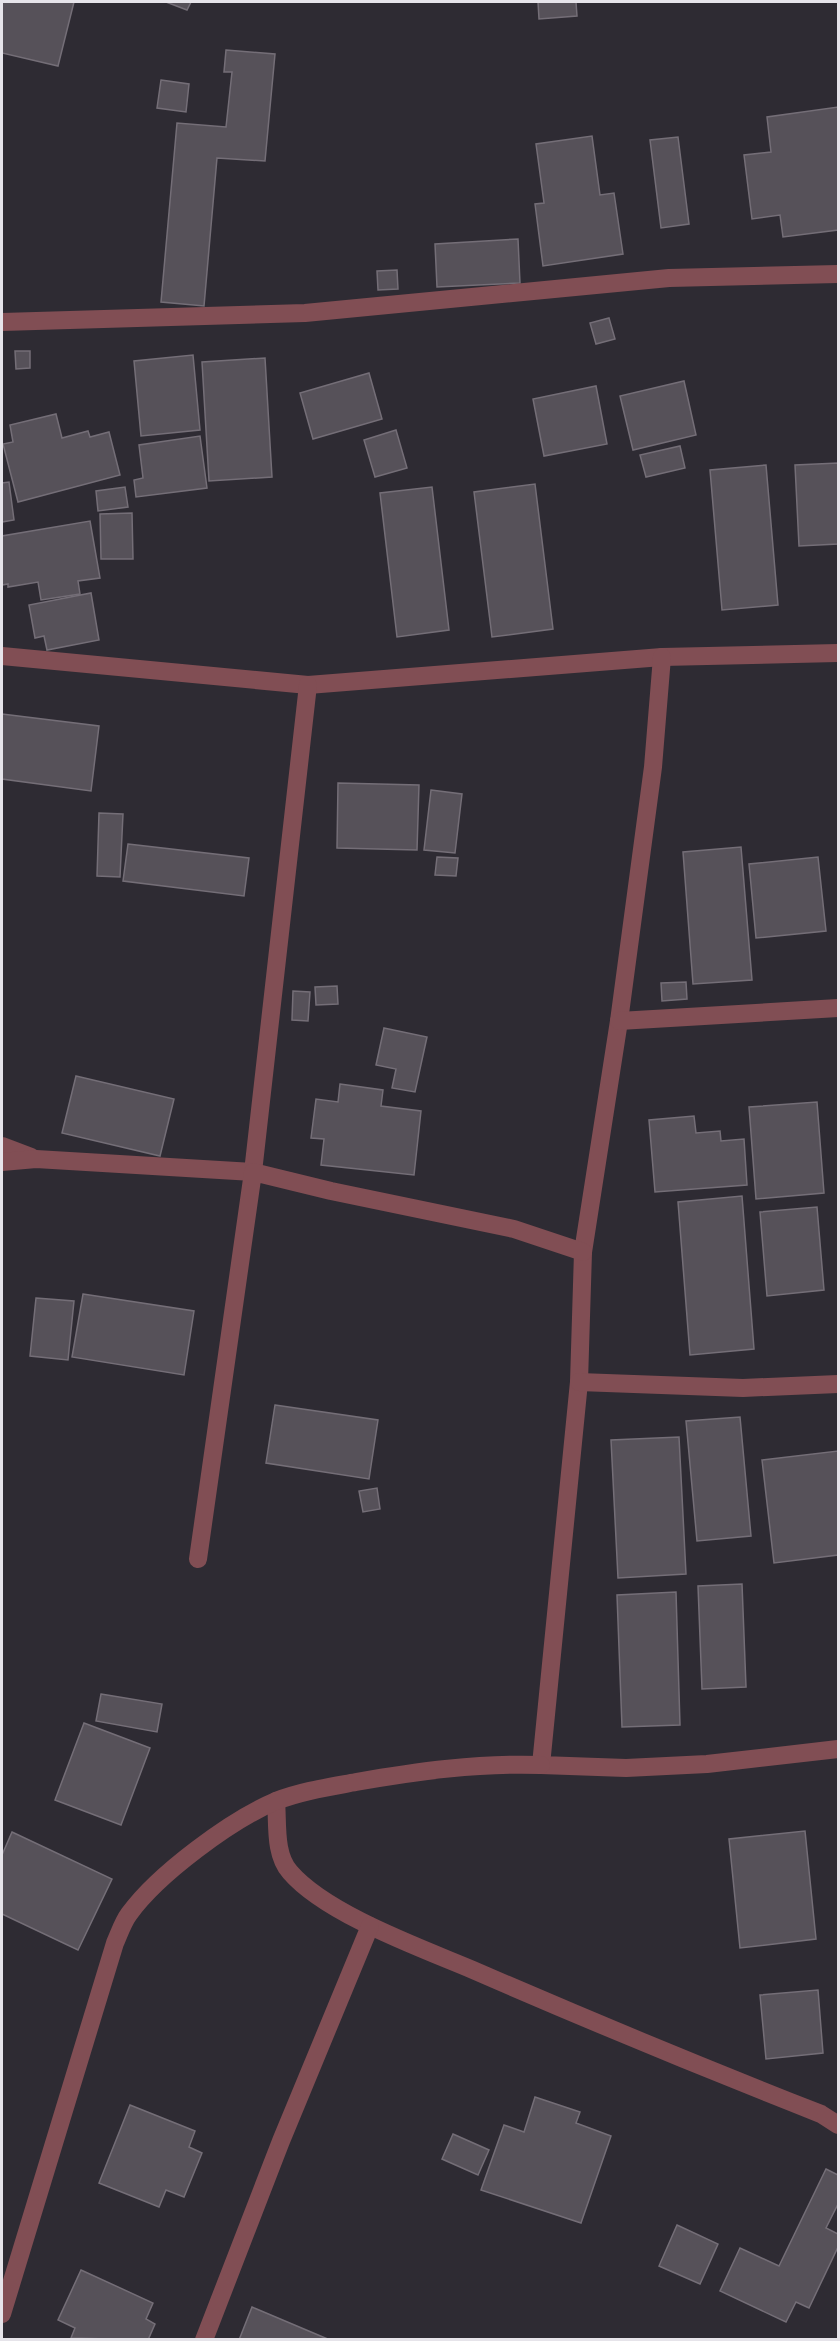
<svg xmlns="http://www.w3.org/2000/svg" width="840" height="2341" font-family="'Archivo Narrow',sans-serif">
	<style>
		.building { fill: #565159; stroke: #746e77; stroke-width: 1.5 }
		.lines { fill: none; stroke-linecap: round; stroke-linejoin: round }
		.street { stroke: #814e54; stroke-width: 18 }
	</style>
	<rect width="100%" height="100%" fill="#2e2b33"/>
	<g class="building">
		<path d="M2 2H74L58 66 2 53Z"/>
		<path d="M166 2H191L187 10Z"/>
		<path d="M538 2H576L577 16 539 19Z"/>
		<path d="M226 50 275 54 265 161 217 158 204 306 161 302 177 123 226 127 232 72H224Z"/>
		<path d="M161 80 189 84 186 112 157 108Z"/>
		<path d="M838 107V230L783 237 780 215 752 219 744 155 771 152 767 117Z"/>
		<path d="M592 136 600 195 614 193 623 254 543 266 535 204 544 203 536 144Z"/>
		<path d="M678 137 689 224 661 228 650 140Z"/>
		<path d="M518 239 520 283 437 287 435 244Z"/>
		<path d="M397 270 398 289 378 290 377 271Z"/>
		<path d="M609 318 615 339 596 344 590 323Z"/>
		<path d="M15 351H30V368L16 369Z"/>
		<path d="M193 355 200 430 141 436 134 361Z"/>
		<path d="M265 358 272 477 209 481 202 362Z"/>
		<path d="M369 373 382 419 313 439 300 393Z"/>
		<path d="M684 381 696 435 633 450 620 396Z"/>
		<path d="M596 386 607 444 544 456 533 399Z"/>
		<path d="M56 414 62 438 88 431 90 437 109 432 120 475 18 502 3 444 13 442 10 425Z"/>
		<path d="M396 430 407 468 375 477 364 440Z"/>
		<path d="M200 436 207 488 136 497 134 480 143 478 139 445Z"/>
		<path d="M680 446 685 468 646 477 640 455Z"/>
		<path d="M838 463V544L799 546 795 465Z"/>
		<path d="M766 465 778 605 722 610 710 470Z"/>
		<path d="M9 482 14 520 2 522V483Z"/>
		<path d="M535 484 553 629 492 637 474 492Z"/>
		<path d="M125 487 128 507 98 511 96 491Z"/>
		<path d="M432 487 449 630 397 637 380 493Z"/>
		<path d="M132 513 133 559H101L100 514Z"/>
		<path d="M90 521 100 578 78 581 80 594 41 600 38 582 8 587V584L2 585V536Z"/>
		<path d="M91 593 99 640 47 650 44 636 35 638 29 605Z"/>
		<path d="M2 714 99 726 91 791 2 779Z"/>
		<path d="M338 783 419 785 417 850 337 848Z"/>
		<path d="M431 790 462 794 455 853 424 850Z"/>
		<path d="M99 813 123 814 120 877 97 876Z"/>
		<path d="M128 844 249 858 244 896 123 881Z"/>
		<path d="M741 847 752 980 693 984 683 852Z"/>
		<path d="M437 857 458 858 456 876 435 875Z"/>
		<path d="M818 857 826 931 756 938 749 864Z"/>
		<path d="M686 982 687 999 662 1001 661 983Z"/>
		<path d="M337 986 338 1004 316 1005 315 987Z"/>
		<path d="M293 991 310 992 308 1021 292 1020Z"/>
		<path d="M384 1028 427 1037 415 1092 392 1088 396 1069 376 1065Z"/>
		<path d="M76 1076 174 1099 160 1156 62 1133Z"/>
		<path d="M340 1084 383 1090 381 1106 421 1111 414 1175 321 1165 324 1139 311 1138 316 1099 338 1102Z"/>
		<path d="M817 1102 824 1193 756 1199 749 1107Z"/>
		<path d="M694 1116 696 1133 720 1131 721 1141 744 1139 747 1185 655 1192 649 1120Z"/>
		<path d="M742 1196 754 1349 690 1355 678 1202Z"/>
		<path d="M817 1207 824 1290 767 1296 760 1212Z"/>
		<path d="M83 1294 194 1311 184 1375 72 1357Z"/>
		<path d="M36 1298 74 1301 68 1360 30 1356Z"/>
		<path d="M275 1405 378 1420 369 1479 266 1463Z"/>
		<path d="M740 1417 751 1536 697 1541 686 1421Z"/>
		<path d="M679 1437 686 1574 618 1578 611 1440Z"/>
		<path d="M838 1451V1555L774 1563 762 1460Z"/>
		<path d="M377 1488 380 1509 363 1512 359 1491Z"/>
		<path d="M742 1584 746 1687 702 1689 698 1586Z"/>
		<path d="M676 1592 680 1725 622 1727 617 1595Z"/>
		<path d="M101 1694 162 1704 157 1732 96 1721Z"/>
		<path d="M84 1723 150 1748 121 1825 55 1800Z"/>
		<path d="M805 1831 816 1939 740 1948 729 1839Z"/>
		<path d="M12 1832 112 1879 78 1950 2 1914V1855Z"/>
		<path d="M818 1990 823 2053 766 2059 760 1995Z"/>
		<path d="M535 2097 580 2112 576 2123 611 2136 581 2223 481 2190 504 2125 524 2132Z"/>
		<path d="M130 2105 195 2131 189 2147 202 2153 184 2197 166 2190 159 2207 99 2183Z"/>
		<path d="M453 2134 489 2150 478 2175 442 2159Z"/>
		<path d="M826 2169 838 2175V2204L826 2228 838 2234V2247L809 2308 796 2302 786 2322 720 2291 740 2248 779 2266Z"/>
		<path d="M677 2225 718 2244 700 2284 659 2266Z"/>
		<path d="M81 2270 153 2303 146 2319 155 2324 148 2340 71 2338 75 2328 58 2320Z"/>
		<path d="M252 2307 330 2340H239Z"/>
	</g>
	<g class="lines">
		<g class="street">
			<path d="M2 322 305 313 669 278 838 274"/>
			<path d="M2 656 308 685 662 657 838 653"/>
			<path d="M662 657 653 767 619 1021 583 1252 579 1382 541 1765 626 1768 707 1764 838 1749"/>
			<path d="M619 1021 838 1008"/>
			<path d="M2 1146 31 1157"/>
			<path d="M2 1162 36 1159 253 1172 308 685"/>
			<path d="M579 1382 743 1388 838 1384"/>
			<path d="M198 1559 253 1172 331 1191 514 1229 583 1252"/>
			<path d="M276 1801C278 1823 274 1854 290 1872 326 1914 421 1948 473 1970 588 2020 704 2068 821 2114L838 2125"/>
			<path d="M2 2314 115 1943C119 1934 123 1922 129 1914 158 1874 231 1820 276 1801 302 1791 329 1787 356 1782 418 1771 478 1763 541 1765"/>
			<path d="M204 2340 281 2141 370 1926"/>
		</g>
	</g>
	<rect width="840" height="2341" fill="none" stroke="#e6e4ea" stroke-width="6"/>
</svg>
